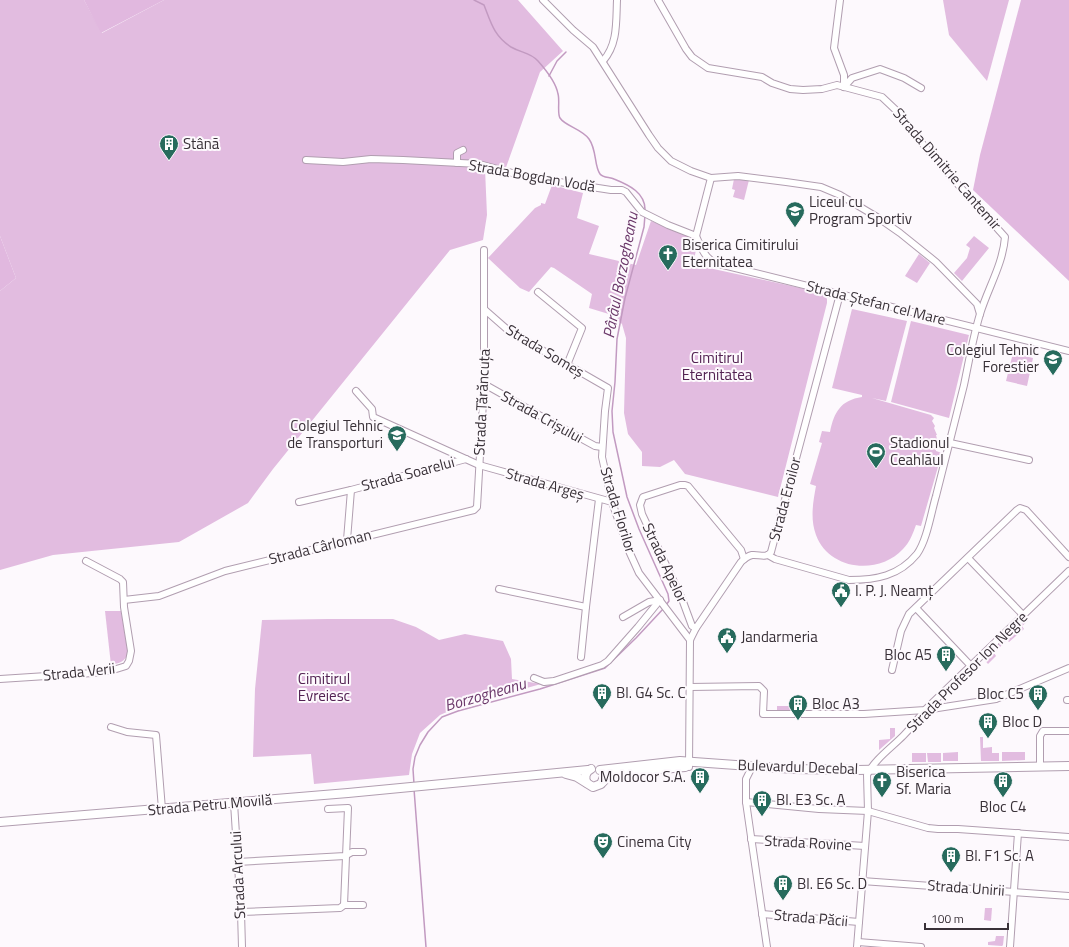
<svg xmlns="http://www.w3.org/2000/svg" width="1069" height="947" font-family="'Titillium Web',sans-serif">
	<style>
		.green { fill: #e2bce0 }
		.forest { fill: #e1b8df }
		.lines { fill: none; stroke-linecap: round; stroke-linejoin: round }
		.stream { stroke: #c29ac1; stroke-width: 1.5 }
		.minor-casing { stroke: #b19eb0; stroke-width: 8 }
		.major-casing { stroke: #b19eb0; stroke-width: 10 }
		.minor { stroke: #fff; stroke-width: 6 }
		.major { stroke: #fff; stroke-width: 8 }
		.labels { text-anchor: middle; stroke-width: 4; stroke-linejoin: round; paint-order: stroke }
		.poi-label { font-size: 15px; fill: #393138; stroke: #fdf9fd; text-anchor: start }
		.street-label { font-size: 15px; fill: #393138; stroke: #fdf9fd }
		.park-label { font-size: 15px; fill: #522152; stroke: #fdf9fd }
		.water-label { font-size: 16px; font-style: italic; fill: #6b386a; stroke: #fdf9fd }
	</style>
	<rect width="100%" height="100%" fill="#fdf9fd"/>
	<g class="green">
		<path d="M0 0H84L102 33 164 0H518L563 51 540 72 504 173 485 169 487 215 483 240 450 250 273 469 248 503 179 542 53 555 0 570V291L16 278 0 236Z"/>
		<path d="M943 0H1009L987 81 949 35Z"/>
		<path d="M734 179 749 180 744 200 733 197 735 190 732 189Z"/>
		<path d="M552 185 583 193 577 218 599 226 589 254 636 265 651 221 694 238 697 244 693 266 709 268 823 293 827 299V303L778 497 685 474 674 460 660 467 642 466V452L628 434 624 413 626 338 622 324 612 315 589 308 592 294 554 268 551 267 529 292 520 288 488 258 535 208 541 205V203L545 204Z"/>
		<path d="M974 236 989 248 962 281 954 273 967 258 970 248 966 245Z"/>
		<path d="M919 254 930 263 917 283 905 276Z"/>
		<path d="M852 309 907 321 886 401 872 398 931 415 934 418 932 421 935 426 934 428 937 435H936L937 439H935L936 451 942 453 921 526 916 525C913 533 910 542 903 549 878 576 829 570 816 535 810 519 813 502 816 486L810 484 822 443 819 442 822 431 830 432C834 412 841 400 862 397V395L832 388Z"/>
		<path d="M911 321 969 335 949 418 891 402Z"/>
		<path d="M1013 353 1033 358 1027 386 1006 381Z"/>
		<path d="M105 611H121L128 654C124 662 120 663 111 665Z"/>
		<path d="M1025 618 1028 621 1022 626 1024 629 1009 642 1007 640 994 653 996 656 988 664 983 658Z"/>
		<path d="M328 619H393L416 627 439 640 465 634 503 641 511 659 512 679 541 684 458 707 440 715 420 733 412 754 409 775 314 784 311 754 253 757 255 689 262 620Z"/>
		<rect x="777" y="706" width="18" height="4"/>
		<path d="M890 728H895V736L879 750V740L890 739Z"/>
		<path d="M980 737H983V748L992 747V753H999V761H981Z"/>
		<path d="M958 752V761H943V753Z"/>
		<path d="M1002 752H1025V760L1002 761Z"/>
		<rect x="912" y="753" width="14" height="9"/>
		<path d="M927 753H941V762H928Z"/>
		<path d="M985 908H992L991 921 984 920Z"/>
		<path d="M996 936H1004L1003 945 1002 946 988 945V942L995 941Z"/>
	</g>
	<g class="forest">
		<path d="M84 0H164L101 33Z"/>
		<path d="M1021 0H1069V281L973 190 980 155Z"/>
		<path d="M0 236 16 278 0 291Z"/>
	</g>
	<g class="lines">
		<g class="stream">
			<path d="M474 0 484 5C491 23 494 36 511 47 521 53 530 52 538 61 546 70 556 82 558 94 560 100 557 114 560 118 565 126 582 129 589 139 597 150 594 166 600 174 603 178 610 177 614 179 629 185 646 193 645 211"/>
			<path d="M549 76 557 61 566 52"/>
			<path d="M645 215 644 227 625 298 617 339 615 382 612 411 613 432 627 497 639 529 668 594 669 601 666 605"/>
			<path d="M414 784 413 769 415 757 420 745 428 732 442 717 458 711 540 689 605 668 636 638 664 608"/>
			<path d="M414 789 426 947"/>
		</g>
		<g class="minor-casing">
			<g id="minor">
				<path d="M543 0 573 30 593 47 649 135 658 148 671 161 691 171 711 178 738 176 786 182 821 187 840 195 877 217 900 233 936 262 977 304 980 314"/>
				<path d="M658 0 686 49 692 57 708 68 762 77 772 83 790 89 803 90 822 89 837 85 882 97 900 114 915 135 945 170 1005 237C1003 264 988 288 980 314 973 337 969 361 964 385 955 422 945 459 936 496 931 513 927 540 917 554 899 576 876 580 849 580L775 559 768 555"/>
				<path d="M840 0 834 48 844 75V87"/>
				<path d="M603 61C618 44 616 22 617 0"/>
				<path d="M844 87 852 78 880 69 904 78 921 88"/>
				<path d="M306 160 343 162 371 159 403 160 479 164 527 177 611 190H622L626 192 642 212 668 225 696 236C701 247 704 257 715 263L1069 351"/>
				<path d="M457 163V153L463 150"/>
				<path d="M696 236 711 178"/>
				<path d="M538 292 582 328 567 365"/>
				<path d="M485 310 509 331 608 388 605 411 602 457 612 502 629 551 639 573 690 640"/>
				<path d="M484 384 562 428 595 446 602 447"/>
				<path d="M356 391 372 409 373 417 479 465 612 502"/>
				<path d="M950 443 1029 460"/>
				<path d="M299 502 351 490 466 459"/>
				<path d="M347 540 351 490"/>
				<path d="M968 558 1023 615"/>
				<path d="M499 589 586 607"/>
				<path d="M124 600 159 596 225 571 474 510 477 507 484 384V250"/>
				<path d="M916 608 971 666"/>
				<path d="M623 617 649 602 660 600"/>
				<path d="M696 628 692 626 682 599 642 514 640 505 643 497 680 485H685L688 486 741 550 744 559"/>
				<path d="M581 657 586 607 599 499"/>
				<path d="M892 670 901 631 909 614 1017 510 1020 508 1026 510 1069 557"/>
				<path d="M534 678 544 682 554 681 602 665 608 661 638 627 660 600"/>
				<path d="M0 679 93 673 113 670 126 666 129 661 131 651 124 607 123 582 120 579 86 561"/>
				<path d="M690 687 759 686 764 691 763 714H864L925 710 996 699 1069 668"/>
				<path d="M1067 700H1069"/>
				<path d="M111 727 127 732 156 735 162 809"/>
				<path d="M689 767 690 640 696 628 741 562C744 559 748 556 752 555 759 554 766 559 771 552L840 294"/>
				<path d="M1040 767V736L1043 731H1069"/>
				<path d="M750 771 746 779V802L767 947"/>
				<path d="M746 802 819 809 868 811 928 828 938 829H958L1069 837"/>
				<path d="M234 803 241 912 242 947"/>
				<path d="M328 809 348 808 344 905"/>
				<path d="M751 839 865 846"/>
				<path d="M237 862 345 856 352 852H363"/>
				<path d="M862 881 1069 896"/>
				<path d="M241 912 340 908 344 905H363"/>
				<path d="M762 914 859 922"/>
				<path d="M858 942 921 947"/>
				<path d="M857 947 868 811 867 775C874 760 891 748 903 736 911 728 918 719 925 710L1069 571"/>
				<path d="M1010 947 1018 833"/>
			</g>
		</g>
		<g class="major-casing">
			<g id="major">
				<path d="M600 770 680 761 794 769 857 770 1069 766"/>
				<path d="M566 774 577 777 593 787 601 784 604 777"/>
				<path d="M603 782 607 777 616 773 685 767"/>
				<path d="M587 783C584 778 585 772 591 769"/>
				<path d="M0 822 348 793 588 770"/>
			</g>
		</g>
		<use href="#minor" class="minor"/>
		<use href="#major" class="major"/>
	</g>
	<defs>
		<g id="building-pin" transform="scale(1)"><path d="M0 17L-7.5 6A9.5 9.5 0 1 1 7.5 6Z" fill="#276b5d" stroke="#fdf9fd"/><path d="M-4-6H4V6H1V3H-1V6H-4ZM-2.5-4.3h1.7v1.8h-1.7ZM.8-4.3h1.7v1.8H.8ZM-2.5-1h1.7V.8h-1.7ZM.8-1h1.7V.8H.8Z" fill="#fff"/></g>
		<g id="school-pin" transform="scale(1)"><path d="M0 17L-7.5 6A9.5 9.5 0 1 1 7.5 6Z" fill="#276b5d" stroke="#fdf9fd"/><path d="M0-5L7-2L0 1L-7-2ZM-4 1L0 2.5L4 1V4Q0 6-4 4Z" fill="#fff"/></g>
		<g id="church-pin" transform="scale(1)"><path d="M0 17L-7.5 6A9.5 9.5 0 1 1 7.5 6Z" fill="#276b5d" stroke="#fdf9fd"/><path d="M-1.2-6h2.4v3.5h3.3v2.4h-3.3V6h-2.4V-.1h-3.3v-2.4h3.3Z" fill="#fff"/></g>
		<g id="stadium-pin" transform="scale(1)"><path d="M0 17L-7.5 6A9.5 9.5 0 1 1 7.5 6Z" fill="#276b5d" stroke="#fdf9fd"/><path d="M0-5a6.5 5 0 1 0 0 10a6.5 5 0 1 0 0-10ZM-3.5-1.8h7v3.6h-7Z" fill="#fff"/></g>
		<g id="civic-pin" transform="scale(1)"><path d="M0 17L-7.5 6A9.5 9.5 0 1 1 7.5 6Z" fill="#276b5d" stroke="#fdf9fd"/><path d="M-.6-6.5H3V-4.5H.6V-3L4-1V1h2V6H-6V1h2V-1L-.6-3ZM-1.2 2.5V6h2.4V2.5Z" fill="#fff"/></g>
		<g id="theatre-pin" transform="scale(1)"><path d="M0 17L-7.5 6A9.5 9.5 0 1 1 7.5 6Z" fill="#276b5d" stroke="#fdf9fd"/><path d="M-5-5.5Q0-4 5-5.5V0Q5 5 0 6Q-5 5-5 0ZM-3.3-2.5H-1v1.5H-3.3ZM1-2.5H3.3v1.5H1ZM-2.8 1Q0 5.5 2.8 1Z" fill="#fff"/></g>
	</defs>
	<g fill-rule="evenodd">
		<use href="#building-pin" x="169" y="144"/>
		<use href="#school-pin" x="795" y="211"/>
		<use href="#church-pin" x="668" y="254"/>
		<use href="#school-pin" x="1053" y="359"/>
		<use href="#school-pin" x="397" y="435"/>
		<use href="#stadium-pin" x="876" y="452"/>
		<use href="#civic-pin" x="841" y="591"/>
		<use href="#civic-pin" x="727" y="637"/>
		<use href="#building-pin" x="946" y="655"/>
		<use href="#building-pin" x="602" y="693"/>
		<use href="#building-pin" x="1038" y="694"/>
		<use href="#building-pin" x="798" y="704"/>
		<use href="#building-pin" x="988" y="722"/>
		<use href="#building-pin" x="700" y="777"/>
		<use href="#church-pin" x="882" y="781"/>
		<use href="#building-pin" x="1003" y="781"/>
		<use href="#building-pin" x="762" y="800"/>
		<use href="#theatre-pin" x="603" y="842"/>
		<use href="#building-pin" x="951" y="856"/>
		<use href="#building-pin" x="783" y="884"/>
	</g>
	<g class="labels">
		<g class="poi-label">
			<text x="183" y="149">Stână</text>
			<text x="809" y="207">Liceul cu<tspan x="809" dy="17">Program Sportiv</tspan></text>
			<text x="682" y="250">Biserica Cimitirului<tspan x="682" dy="17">Eternitatea</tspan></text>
			<text x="1039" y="355" text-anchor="end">Colegiul Tehnic<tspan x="1039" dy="17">Forestier</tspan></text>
			<text x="383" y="431" text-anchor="end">Colegiul Tehnic<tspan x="383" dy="17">de Transporturi</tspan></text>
			<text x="890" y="448">Stadionul<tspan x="890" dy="17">Ceahlăul</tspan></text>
			<text x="855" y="596">I. P. J. Neamț</text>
			<text x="741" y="642">Jandarmeria</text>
			<text x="932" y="660" text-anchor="end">Bloc A5</text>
			<text x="616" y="698">Bl. G4 Sc. C</text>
			<text x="1024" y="699" text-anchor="end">Bloc C5</text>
			<text x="812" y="709">Bloc A3</text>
			<text x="1002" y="727">Bloc D</text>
			<text x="896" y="777">Biserica<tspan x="896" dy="17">Sf. Maria</tspan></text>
			<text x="686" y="782" text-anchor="end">Moldocor S.A.</text>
			<text x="776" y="805">Bl. E3 Sc. A</text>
			<text x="1003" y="812" text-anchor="middle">Bloc C4</text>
			<text x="617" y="847">Cinema City</text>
			<text x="965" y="861">Bl. F1 Sc. A</text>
			<text x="797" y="889">Bl. E6 Sc. D</text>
		</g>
		<g class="street-label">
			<text transform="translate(947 169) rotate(49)" y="5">Strada Dimitrie Cantemir</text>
			<text transform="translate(532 176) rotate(10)" y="5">Strada Bogdan Vodă</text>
			<text transform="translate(876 303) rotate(14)" y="5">Strada Ștefan cel Mare</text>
			<text transform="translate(545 351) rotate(31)" y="5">Strada Someș</text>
			<text transform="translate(482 402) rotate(-87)" y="5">Strada Țărăncuța</text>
			<text transform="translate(542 417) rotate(29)" y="5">Strada Crișului</text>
			<text transform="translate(408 474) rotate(-15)" y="5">Strada Soarelui</text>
			<text transform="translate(545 484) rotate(16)" y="5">Strada Argeș</text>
			<text transform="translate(785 499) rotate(-75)" y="5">Strada Eroilor</text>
			<text transform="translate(618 510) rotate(73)" y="5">Strada Florilor</text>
			<text transform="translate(320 547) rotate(-14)" y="5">Strada Cârloman</text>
			<text transform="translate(665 563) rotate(65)" y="5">Strada Apelor</text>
			<text transform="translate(79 672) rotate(-6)" y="5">Strada Verii</text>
			<text transform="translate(967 672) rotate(-45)" y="5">Strada Profesor Ion Negre</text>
			<text transform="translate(798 767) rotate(2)" y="5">Bulevardul Decebal</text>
			<text transform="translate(210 805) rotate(-5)" y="5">Strada Petru Movilă</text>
			<text transform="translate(808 843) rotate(3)" y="5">Strada Rovine</text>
			<text transform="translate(238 875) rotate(-93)" y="5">Strada Arcului</text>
			<text transform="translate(966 888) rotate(4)" y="5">Strada Unirii</text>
			<text transform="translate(811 918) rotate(5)" y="5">Strada Păcii</text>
		</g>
		<g class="park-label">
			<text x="717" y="363">Cimitirul<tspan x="717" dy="17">Eternitatea</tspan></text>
			<text x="324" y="684">Cimitirul<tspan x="324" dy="17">Evreiesc</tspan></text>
		</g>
		<g class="water-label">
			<text transform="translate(620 275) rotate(-79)" y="6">Pârâul Borzogheanu</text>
			<text transform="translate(485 694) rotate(-16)" y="6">Borzogheanu</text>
		</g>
	</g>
	<path d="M925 923v6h83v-6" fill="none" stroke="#393138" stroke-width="2"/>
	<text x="931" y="923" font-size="12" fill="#393138" stroke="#fdf9fd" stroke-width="3" paint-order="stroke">100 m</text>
</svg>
